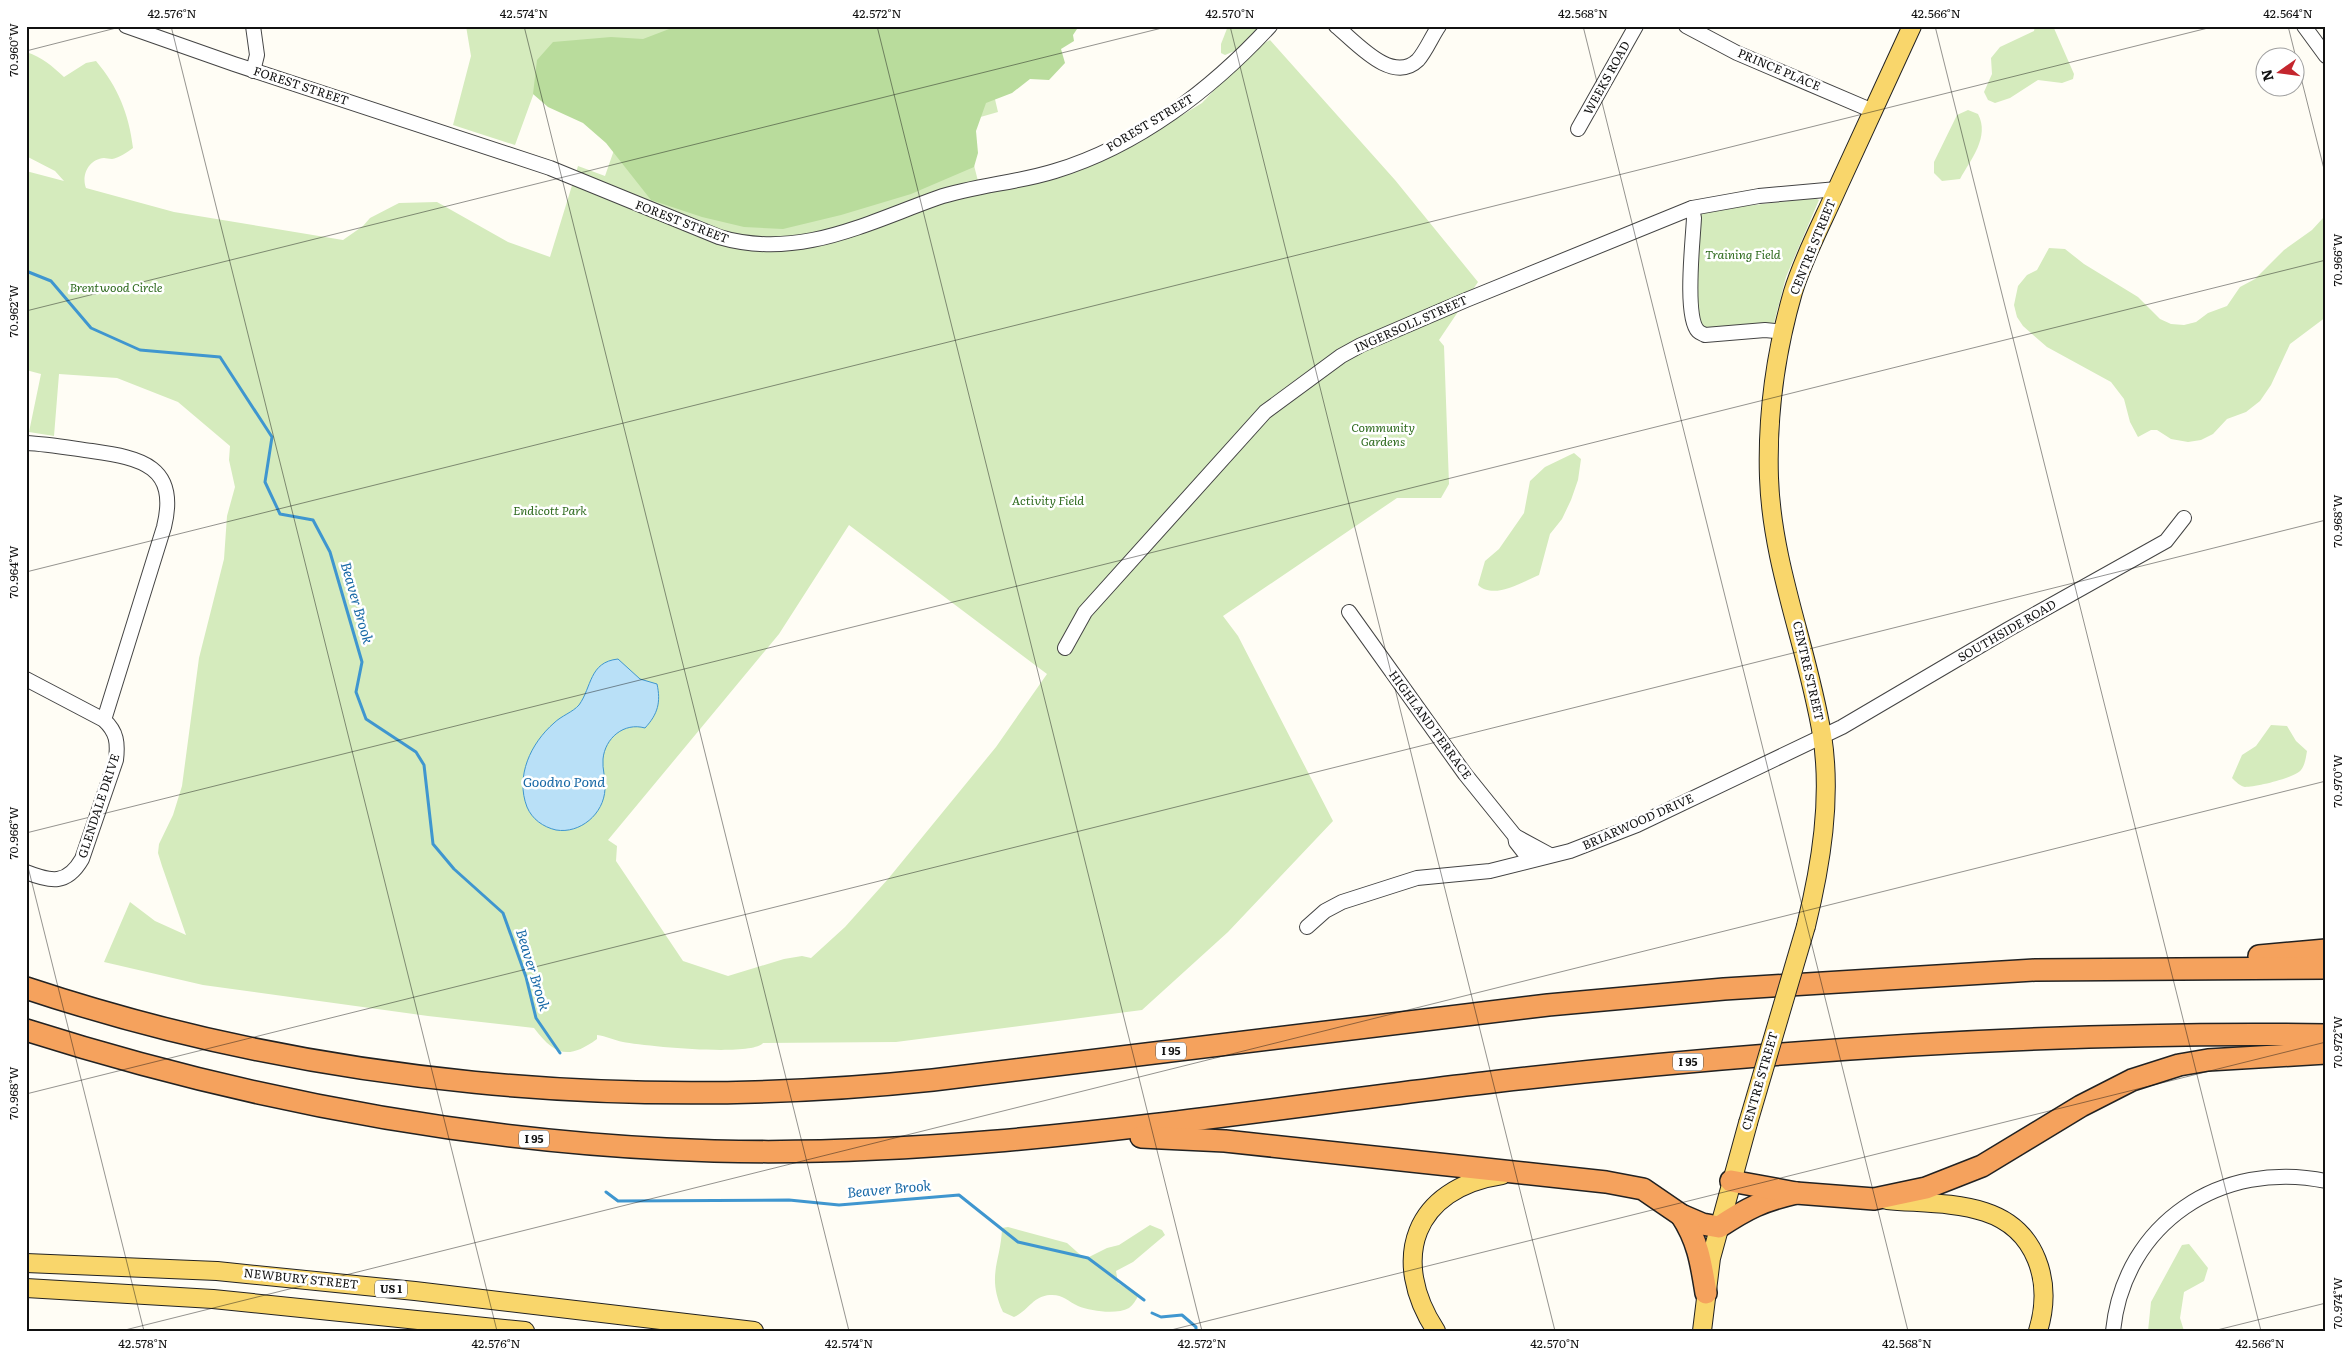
<svg xmlns="http://www.w3.org/2000/svg" width="2352" height="1357" font-family="Literata,serif">
	<style>
		.green { fill: #d5ebbd; fill-rule: evenodd }
		.forest { fill: #b9dc9c }
		.water { fill: #b9e0f7; stroke: #3f96cf }
		.lines { fill: none; stroke-linecap: round; stroke-linejoin: round }
		.stream { stroke: #3f96cf; stroke-width: 3 }
		.minor-casing { stroke: #444; stroke-width: 16 }
		.major-casing { stroke: #222; stroke-width: 20 }
		.highway-casing { stroke: #222; stroke-width: 24 }
		.minor { stroke: #fff; stroke-width: 14 }
		.major { stroke: #f9d66b; stroke-width: 18 }
		.highway { stroke: #f5a25d; stroke-width: 21 }
		.major-bridge-casing { stroke: #222; stroke-width: 20; stroke-linecap: butt }
		.major-bridge { stroke: #f9d66b; stroke-width: 18 }
		.ticks { fill: none; stroke: #111; stroke-width: 1; stroke-opacity: 0.45 }
		.labels { text-anchor: middle; stroke-width: 5; stroke-linejoin: round; paint-order: stroke }
		.shield { fill: #fff; stroke: #585858; stroke-width: 1 }
		.shield-label { font-size: 11px; font-weight: bold; fill: #111 }
		.street-label { font-size: 12px; fill: #111; stroke: #fff }
		.park-label { font-size: 12px; font-style: italic; fill: #2f6b1f; stroke: #fff }
		.water-label { font-size: 14px; font-style: italic; fill: #1768a6; stroke: #fff }
		.neatline { fill: none; stroke: #111; stroke-width: 2 }
		.ticks-label { font-size: 12px; text-anchor: middle; fill: #111 }
	</style>
	<rect width="100%" height="100%" fill="#fffdf5"/>
	<g class="green">
		<path d="M466 26H991L985 57 998 112 963 122 980 189 1059 178 1101 161 1156 131 1202 103 1253 49 1270 40 1395 180 1478 282 1439 340 1444 346 1449 484 1441 498H1397L1223 616 1238 636 1333 821 1228 932 1142 1010 896 1042 763 1043C752 1057 644 1046 623 1042 614 1040 606 1036 597 1035V1039C567 1061 554 1054 534 1028L428 1016 203 985 104 962 130 902 155 921 186 935 162 866 158 853 159 844 173 815 182 786 199 658 224 559 227 516 235 487 229 460 230 446 178 402 117 378 59 374 54 436 29 432 41 374 26 370V171L64 181 55 171 26 156V52C42 57 52 66 64 77L86 63 96 61C118 87 129 114 133 148 128 152 118 158 112 159 109 159 106 158 104 158 89 159 81 175 86 188L174 212 343 240 363 226 370 218 399 203 437 202 508 242 550 257 578 166 605 176 629 107 539 79 515 145 453 125 471 56ZM849 525 1047 674 996 747 888 879 845 927 811 958 802 956 784 959 728 976 683 961 616 861 617 846 608 840 779 634Z"/>
		<path d="M1228 26H1260L1237 50 1225 55 1221 53V44Z"/>
		<path d="M2035 26H2053L2074 74 2073 79 2062 83 2038 80 2010 98 1995 103 1988 100 1984 92 1992 74 1991 58 2000 47 2034 31Z"/>
		<path d="M1968 110 1978 114C1990 137 1971 159 1960 179L1942 181 1934 173V162L1957 115Z"/>
		<path d="M1815 198 1819 200 1786 277 1773 327 1705 329C1685 314 1696 246 1697 222L1702 211Z"/>
		<path d="M2326 209V317L2290 344 2271 385 2260 401 2246 412 2227 419 2213 434 2201 440 2188 442 2171 439 2157 430H2151L2138 437 2130 422 2124 399 2111 382 2047 347 2023 326 2017 317 2014 305 2018 286 2027 275 2037 270 2049 248 2065 249 2084 264 2138 297 2160 319 2171 324 2184 325 2196 322 2208 313 2227 306 2240 287 2255 279 2284 250 2312 230 2323 218Z"/>
		<path d="M1574 453 1581 459 1578 480 1571 500 1562 519 1550 534 1539 575C1522 582 1494 600 1478 585L1485 561 1499 549 1524 513 1530 481 1545 467Z"/>
		<path d="M2271 725 2287 726 2296 741 2307 751C2306 757 2305 765 2301 770 2295 778 2256 787 2245 787 2240 786 2236 782 2232 778L2242 755 2256 746Z"/>
		<path d="M1150 1225 1162 1230 1165 1235 1133 1262 1116 1271 1118 1283 1138 1296C1136 1300 1133 1305 1129 1308 1116 1315 1091 1311 1078 1306 1068 1301 1062 1294 1050 1295 1033 1296 1028 1311 1014 1317L1003 1312C986 1275 1001 1262 1002 1228L1008 1227 1067 1243 1085 1259 1107 1248 1119 1245Z"/>
		<path d="M2189 1244 2208 1268 2204 1281 2184 1292 2180 1318 2184 1331H2148L2151 1302 2182 1245Z"/>
	</g>
	<path class="forest" d="M677 26H1079L1073 35 1074 41 1061 49 1065 63 1049 80 1030 79 1012 93 986 103 976 131 978 153 974 167 911 194 841 215 783 229 744 227 702 217 651 200 606 143 583 123 548 107 533 94 537 60 553 42 611 37 643 39Z"/>
	<path class="water" d="M618 659 640 679 657 684C661 702 658 714 645 728 624 722 605 738 603 759 602 769 606 779 605 789 604 814 580 834 556 830 543 827 532 819 527 807 515 776 531 743 554 723 561 716 573 712 579 705 592 687 589 662 618 659Z"/>
	<g class="lines">
		<g class="stream">
			<path d="M26 271 51 281 91 328 140 350 220 357 272 437 265 482 280 514 313 520 330 552 362 662 356 692 366 719 416 752 424 765 433 844 454 869 503 913 526 977 536 1018 560 1053"/>
			<path d="M606 1192 618 1201 789 1200 839 1205 959 1195 1018 1242 1088 1258 1144 1300"/>
			<path d="M1152 1313 1161 1317 1182 1315 1196 1327V1331"/>
		</g>
		<g class="minor-casing">
			<g id="minor">
				<path d="M126 26 234 64 550 168 719 237C798 260 864 224 937 198 976 185 1017 183 1055 171 1138 146 1212 89 1270 26"/>
				<path d="M253 26 257 55 253 71"/>
				<path d="M1336 26C1356 42 1392 85 1418 60 1426 51 1432 36 1439 26"/>
				<path d="M1686 26 1737 53 1873 111"/>
				<path d="M2304 26 2326 56"/>
				<path d="M1578 129 1636 26"/>
				<path d="M1692 208 1694 218C1693 240 1684 316 1698 331 1700 333 1703 334 1705 335L1765 330 1784 332"/>
				<path d="M26 443C48 444 70 448 92 451 141 458 179 466 164 527L104 720"/>
				<path d="M1349 612 1465 774 1515 836 1516 842 1530 860"/>
				<path d="M1065 648 1085 612 1265 412 1341 356 1361 345 1466 300 1692 208 1759 196 1837 189"/>
				<path d="M26 679 104 720C117 732 118 743 116 760L82 859C67 885 51 882 26 872"/>
				<path d="M1515 836 1550 855"/>
				<path d="M1307 927 1325 911 1342 902 1417 878 1490 871 1570 851 1637 825 1842 727 2007 630 2166 541 2184 518"/>
				<path d="M2113 1331C2124 1223 2222 1159 2326 1181"/>
			</g>
		</g>
		<g class="major-casing">
			<g id="major">
				<path d="M1806 926C1821 865 1832 798 1822 735 1808 649 1772 566 1769 478 1767 417 1776 351 1793 292 1804 256 1822 223 1837 189 1862 134 1887 80 1912 26"/>
				<path d="M1887 1200C1918 1203 1955 1202 1985 1212 2037 1229 2053 1282 2038 1331"/>
				<path d="M26 1263 217 1271 415 1291 754 1331"/>
				<path d="M26 1288 213 1299 525 1331"/>
				<path d="M1436 1331C1389 1259 1414 1188 1502 1175"/>
				<path d="M1702 1331 1711 1258 1748 1123"/>
			</g>
		</g>
		<g class="highway-casing">
			<g id="highway">
				<path d="M2259 956 2326 950"/>
				<path d="M26 988C317 1085 630 1112 933 1080L1548 1005 1724 989 2035 970 2326 968"/>
				<path d="M26 1030C234 1096 448 1138 666 1149 946 1164 1223 1113 1500 1081 1774 1050 2051 1031 2326 1035"/>
				<path d="M1141 1137 1225 1141 1606 1182 1643 1189 1681 1215 1702 1224 1719 1227C1748 1208 1762 1201 1796 1193"/>
				<path d="M1731 1181 1796 1193 1874 1199 1926 1188 1982 1166 2081 1106 2132 1080 2179 1065 2208 1060 2326 1053"/>
				<path d="M1681 1215C1698 1241 1701 1262 1706 1293"/>
			</g>
		</g>
		<use href="#minor" class="minor"/>
		<use href="#major" class="major"/>
		<use href="#highway" class="highway"/>
		<g class="major-bridge-casing">
			<path id="major-bridge" d="M1748 1123 1806 926"/>
		</g>
		<use href="#major-bridge" class="major-bridge"/>
	</g>
	<path class="ticks" d="M171 26 497 1331M524 26 849 1331M877 26 1202 1331M1230 26 1555 1331M1583 26 1908 1331M1935 26 2261 1331M2288 26 2326 177M26 51 124 26M26 311 1170 26M26 572 2216 26M26 833 2326 260M26 859 144 1331M26 1094 2326 520M121 1331 2326 781M1167 1331 2326 1042M2213 1331 2326 1303"/>
	<g class="labels">
		<g class="shield">
			<rect x="1156" y="1042.5" width="30" height="17" rx="4"/>
			<rect x="1673" y="1053.5" width="30" height="17" rx="4"/>
			<rect x="519" y="1130.5" width="30" height="17" rx="4"/>
			<rect x="375" y="1280.5" width="32" height="17" rx="4"/>
		</g>
		<g class="shield-label">
			<text x="1171" y="1055">I 95</text>
			<text x="1688" y="1066">I 95</text>
			<text x="534" y="1143">I 95</text>
			<text x="391" y="1293">US 1</text>
		</g>
		<g class="street-label">
			<text transform="translate(1779 70) rotate(23)" y="4">PRINCE PLACE</text>
			<text transform="translate(1607 78) rotate(-61)" y="4">WEEKS ROAD</text>
			<text transform="translate(301 86) rotate(18)" y="4">FOREST STREET</text>
			<text transform="translate(1150 123) rotate(-31)" y="4">FOREST STREET</text>
			<text transform="translate(682 222) rotate(21)" y="4">FOREST STREET</text>
			<text transform="translate(1813 247) rotate(-68)" y="4">CENTRE STREET</text>
			<text transform="translate(1411 324) rotate(-24)" y="4">INGERSOLL STREET</text>
			<text transform="translate(2007 631) rotate(-30)" y="4">SOUTHSIDE ROAD</text>
			<text transform="translate(1808 671) rotate(77)" y="4">CENTRE STREET</text>
			<text transform="translate(1430 725) rotate(54)" y="4">HIGHLAND TERRACE</text>
			<text transform="translate(99 806) rotate(-72)" y="4">GLENDALE DRIVE</text>
			<text transform="translate(1638 822) rotate(-24)" y="4">BRIARWOOD DRIVE</text>
			<text transform="translate(1760 1081) rotate(-74)" y="4">CENTRE STREET</text>
			<text transform="translate(301 1279) rotate(6)" y="4">NEWBURY STREET</text>
		</g>
		<g class="park-label">
			<text x="1743" y="259">Training Field</text>
			<text x="116" y="292">Brentwood Circle</text>
			<text x="1383" y="432">Community<tspan x="1383" dy="14">Gardens</tspan></text>
			<text x="1048" y="505">Activity Field</text>
			<text x="550" y="515">Endicott Park</text>
		</g>
		<g class="water-label">
			<text transform="translate(357 603) rotate(74)" y="5">Beaver Brook</text>
			<text x="564" y="787">Goodno Pond</text>
			<text transform="translate(533 970) rotate(73)" y="5">Beaver Brook</text>
			<text transform="translate(889 1189) rotate(-5)" y="5">Beaver Brook</text>
		</g>
	</g>
	<rect width="2352" height="1357" fill="none" stroke="#ffffff" stroke-width="55"/>
	<g transform="translate(2280 72) rotate(256)"><circle r="24" fill="#ffffff" stroke="#a0a0a0"/>
	<path d="M0-4L9 19L0 12L-9 19Z" fill="#c4262e"/>
	<text y="-8" font-size="14" font-weight="bold" text-anchor="middle" fill="#111111">N</text>
	</g>
	<rect x="28" y="28" width="2296" height="1302" class="neatline"/>
	<g class="ticks-label">
		<text x="172" y="18">42.576°N</text>
		<text x="524" y="18">42.574°N</text>
		<text x="877" y="18">42.572°N</text>
		<text x="1230" y="18">42.570°N</text>
		<text x="1583" y="18">42.568°N</text>
		<text x="1936" y="18">42.566°N</text>
		<text x="2288" y="18">42.564°N</text>
		<text transform="translate(14 50) rotate(-90)" y="4">70.960°W</text>
		<text transform="translate(2338 260) rotate(-90)" y="4">70.966°W</text>
		<text transform="translate(14 311) rotate(-90)" y="4">70.962°W</text>
		<text transform="translate(2338 521) rotate(-90)" y="4">70.968°W</text>
		<text transform="translate(14 572) rotate(-90)" y="4">70.964°W</text>
		<text transform="translate(2338 781) rotate(-90)" y="4">70.970°W</text>
		<text transform="translate(14 833) rotate(-90)" y="4">70.966°W</text>
		<text transform="translate(2338 1042) rotate(-90)" y="4">70.972°W</text>
		<text transform="translate(14 1093) rotate(-90)" y="4">70.968°W</text>
		<text transform="translate(2338 1303) rotate(-90)" y="4">70.974°W</text>
		<text x="143" y="1348">42.578°N</text>
		<text x="496" y="1348">42.576°N</text>
		<text x="849" y="1348">42.574°N</text>
		<text x="1202" y="1348">42.572°N</text>
		<text x="1555" y="1348">42.570°N</text>
		<text x="1907" y="1348">42.568°N</text>
		<text x="2260" y="1348">42.566°N</text>
	</g>
</svg>
